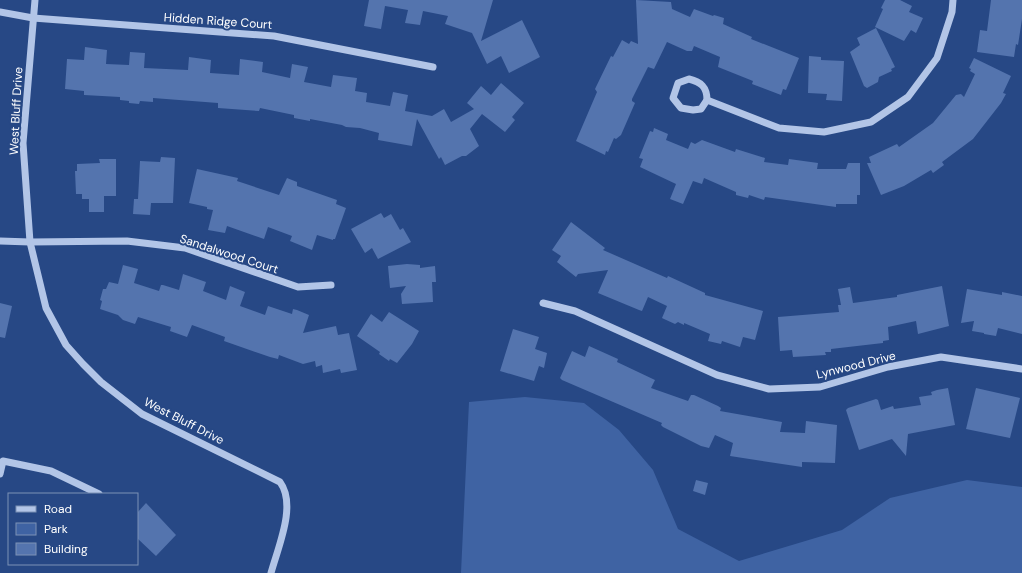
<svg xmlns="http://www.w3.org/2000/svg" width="1022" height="573" font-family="'DM Sans',sans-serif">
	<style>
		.green { fill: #3f63a3 }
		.building { fill: #5474ae }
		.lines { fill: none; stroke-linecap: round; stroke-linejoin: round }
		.minor { stroke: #b2c5e7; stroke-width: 7 }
		.labels { text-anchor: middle; stroke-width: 4; stroke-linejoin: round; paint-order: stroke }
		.street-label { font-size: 12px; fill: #fff; stroke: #274885 }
	</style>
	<rect width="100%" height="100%" fill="#274885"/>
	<path class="green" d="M525 397 584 403 619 430 653 470 678 529 739 561 842 530 890 498 967 480 1022 487V573H461L469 402Z"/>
	<g class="building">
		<path d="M369 0H493L481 41 522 20 540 57 509 73 501 56 487 64 472 33 445 24 448 16 423 11 420 25 405 23 408 10 385 6 381 29 364 26Z"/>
		<path d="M636 0 671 2 672 9 690 17 694 9 713 16 714 15 724 18 723 24 752 37 751 39 799 58 786 90 783 89 781 95 752 84 753 81 718 67 720 57 694 46 692 51H687L667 42 654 69 648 67 632 99V101L635 103 621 135 616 139 614 138 608 152 606 151 605 155 576 141 597 92 595 89 611 56 613 57 622 40 629 44 631 41 638 44Z"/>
		<path d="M885 0H900L912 6 909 12 923 18 916 33 911 30 904 41 875 27 883 9 881 8Z"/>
		<path d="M991 0H1022V19L1018 45 1016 44 1014 57 977 52 980 30 987 31Z"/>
		<path d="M876 28 895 67 891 69 892 71 879 77 878 82 867 88 864 86 850 52 860 45 857 38Z"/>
		<path d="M85 47 107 50 106 64 129 65 130 52 145 53 144 68 188 70 189 57 211 60 210 73 239 75 240 59 263 62 262 72 290 78 292 64 308 67 304 82 331 87 333 75 357 78 355 91 367 93 366 102 390 106 393 92 408 95 405 111 432 116 444 109 451 122 474 109 467 103 481 86 491 95 501 83 524 103 512 117 515 120 505 132 482 114 470 129 479 146 466 156H462L445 165 441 157 439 159 417 119 412 146 378 140 379 133 360 128 346 127 342 125 310 119V121L294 118V115L260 108 259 111 218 108V103L153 98V102L140 101 139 104 129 103V101L120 100V97L84 95V91L65 89 67 59 84 60Z"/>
		<path d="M809 56 821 57V60L844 61 842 101 826 100 827 94 808 93Z"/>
		<path d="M974 58 1011 76 1003 93 1006 94 1001 103 973 139 942 162 944 165 933 173 931 170 904 186 881 195 867 163H871L869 157 897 144 899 147 933 123 956 95 961 94 964 97 975 74 970 71 971 69 969 68Z"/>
		<path d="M654 128 668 134 666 140 688 149 691 142 695 144 702 140 735 152 736 149 765 158 764 162 788 165 789 159 818 163 817 169H846L848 163H860V195H857V204H836V207L765 197 764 200 749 195 748 198 736 195V192L704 178 702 184 693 181 683 204 670 199 676 184 640 167 643 159 639 158 650 131 653 132Z"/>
		<path d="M161 157 175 158 173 203H151L150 215 133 214 134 199H138L140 161 160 162Z"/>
		<path d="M99 159H116V196H104V212H89V199H82V194H76L75 171H77V164L100 163Z"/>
		<path d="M197 169 238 178 237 181 279 195 287 178 297 182V186L337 200 336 204 346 208 335 239H333V240L317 235 312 250 290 241 292 236 268 227 264 239 227 226 225 233 208 230 213 210 207 209V207L189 203Z"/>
		<path d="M381 213 384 218 391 214 400 230 403 228 411 242 378 259 372 248 365 253 351 229Z"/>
		<path d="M571 222 605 248 603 250 667 278 668 276 705 293V295L763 311 755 340 743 337 740 347 722 341 721 344 708 341 710 334 684 323V325L678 322 675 324 664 319 662 318 667 306 648 297 642 311 639 310 598 293 608 270 578 274 576 277 557 262 561 256 552 250Z"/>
		<path d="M407 264 420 265V268L435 266 436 282H432L433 302 402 304 401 294 406 286 390 288 388 266Z"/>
		<path d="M123 265 138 269 134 283 159 291 161 285H163L179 290 183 274 206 282 203 291 226 300 230 286 245 292 240 306 265 315 268 306 292 314 293 309 297 310 309 315 303 333 336 326 338 335 349 333 357 370 341 373 340 369 323 373 322 365 316 367 315 361 303 364 279 355 278 359 270 357 224 341 225 337 192 325 187 337 170 331 171 327 138 317 135 324 123 320 118 315 100 309 102 301 100 300 103 289H106L109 282 118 284Z"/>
		<path d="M942 286 949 326 918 334 916 321 888 327 889 340 883 341V343L831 349V352H825L826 355 793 357 792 350 780 351 778 317 839 312 838 305H841L838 289 850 287 853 303 897 297V295Z"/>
		<path d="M967 289 1002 295V292L1022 296V334L998 328 996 336 984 334V333L972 331 974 321 961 323Z"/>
		<path d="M0 303 12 306 5 338 0 337Z"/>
		<path d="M389 312 419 331 412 344 397 363 390 359 389 361 379 354 380 352 357 336 371 314 382 322Z"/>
		<path d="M513 329 539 337 535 349 547 353 544 368 539 366 534 381 500 371Z"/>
		<path d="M589 346 618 359 617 362 655 380 651 388 688 401 691 395H694L718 406 721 408 720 411 782 422 780 432 805 433 806 421 837 425 835 463 802 462V467L730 456 733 443 715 435 709 448 701 446 663 427 661 425 662 423 562 380 560 378 572 351 585 357Z"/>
		<path d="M948 388 955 425 908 434 906 456 892 439 859 450 846 410 848 408 876 399 878 400 881 410 893 406 894 409 921 405 919 397 932 395 931 392 937 390Z"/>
		<path d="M976 388 1020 398 1010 438 966 429Z"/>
		<path d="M696 480 708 483 705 495 693 491Z"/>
		<path d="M146 503 176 535 156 556 137 538V513Z"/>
	</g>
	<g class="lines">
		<g class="minor">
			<path d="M35 0 23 143 30 242 46 308 66 345 83 364 101 382 142 414 280 482C297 505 278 547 271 573"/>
			<path d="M0 12 33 18 274 36 433 67"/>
			<path d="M689 79C701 82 707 87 707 100L701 109 693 110 681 108 673 98 678 83Z"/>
			<path d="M707 100 779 128 824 132 871 122 908 97 937 58 952 12 953 0"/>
			<path d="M0 241 30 242 127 241 185 248 298 287 331 285"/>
			<path d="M543 303 575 311 717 375 769 389 820 387 888 367 941 357 1022 369"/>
			<path d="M0 474 3 461 51 471 99 494"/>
		</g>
	</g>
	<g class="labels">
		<g class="street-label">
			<text transform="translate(218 21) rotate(4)" y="4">Hidden Ridge Court</text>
			<text transform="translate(16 111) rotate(-87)" y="4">West Bluff Drive</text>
			<text transform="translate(229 254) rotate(18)" y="4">Sandalwood Court</text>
			<text transform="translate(856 365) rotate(-14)" y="4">Lynwood Drive</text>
			<text transform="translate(184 421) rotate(27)" y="4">West Bluff Drive</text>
		</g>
	</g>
	<rect x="8" y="493" width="130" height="72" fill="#274885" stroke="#7d91b6"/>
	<rect x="16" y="506" width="20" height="6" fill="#b2c5e7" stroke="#7d91b6"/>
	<text x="44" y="513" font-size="12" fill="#ffffff">Road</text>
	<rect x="16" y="523" width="20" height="12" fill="#3f63a3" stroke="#7d91b6"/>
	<text x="44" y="533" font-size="12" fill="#ffffff">Park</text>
	<rect x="16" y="543" width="20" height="12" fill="#5474ae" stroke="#7d91b6"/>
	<text x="44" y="553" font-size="12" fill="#ffffff">Building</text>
</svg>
